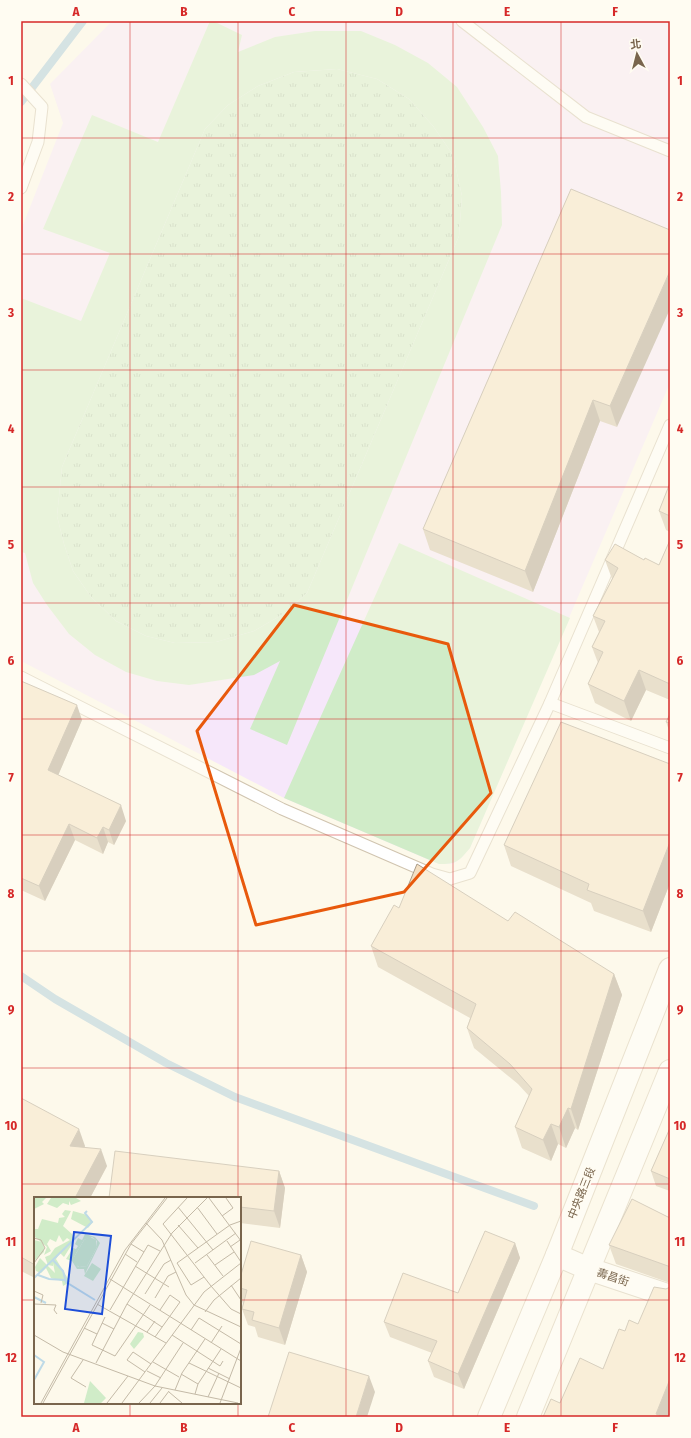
<svg xmlns="http://www.w3.org/2000/svg" width="691" height="1438" font-family="'Fira Sans Condensed','Noto Sans TC',sans-serif">
	<style>
		.education { fill: #f6e7fa }
		.grass { fill: url(#grass-tufts) }
		.pitch { fill: #d0ecc8; fill-rule: evenodd }
		.lines { fill: none; stroke-linecap: round; stroke-linejoin: round }
		.stream { stroke: #a4c7d9; stroke-width: 8 }
		.lane-casing { stroke: #d0c4af; stroke-width: 13 }
		.street-casing { stroke: #d0c4af; stroke-width: 24 }
		.secondary-casing { stroke: #d3c5ad; stroke-width: 24 }
		.lane { stroke: #fff; stroke-width: 11 }
		.street { stroke: #fff; stroke-width: 22 }
		.secondary { stroke: #fff; stroke-width: 22 }
		.wall { fill: #d1c0a7 }
		.shaded-wall { fill: #aa9c88 }
		.building { fill: #f3dfc2; stroke: #aa9c88 }
		.marked { fill: none; stroke: #e8590c; stroke-width: 3; stroke-linejoin: round }
		.grid { fill: none; stroke: #d62828; stroke-width: 1; stroke-opacity: 0.55 }
		.labels { text-anchor: middle; stroke-width: 3.5; stroke-linejoin: round; paint-order: stroke }
		.street-label { font-size: 11px; fill: #79654d; stroke: #fffcf2 }
		.inset-river { fill: none; stroke: #bedae7; stroke-width: 2 }
		.inset-road { fill: none; stroke: #c4baa7; stroke-width: 1 }
		.view { fill: #1d4ed8; fill-opacity: 0.15; stroke: #1d4ed8; stroke-width: 2 }
		.inset-edge { fill: none; stroke: #79654d; stroke-width: 2 }
		.neatline { fill: none; stroke: #d62828; stroke-width: 1.5 }
		.grid-label { font-size: 13px; text-anchor: middle; font-weight: bold; fill: #d62828 }
	</style>
	<defs>
		<pattern id="grass-tufts" width="24" height="20" patternUnits="userSpaceOnUse"><rect width="24" height="20" fill="#d0ecc8"/><path d="M3 7l-1-3M5 7V3M7 7l1-3M15 17l-1-3M17 17v-4M19 17l1-3" fill="none" stroke="#aec3a5"/></pattern>
	</defs>
	<rect width="100%" height="100%" fill="#fdf9eb"/>
	<path class="education" d="M112 21H670V383L470 848 461 858 453 864H439L284 798 21 661V230L63 123 50 84Z"/>
	<path class="grass" d="M337 69 377 79 409 99 433 126 453 155 462 196 459 236 307 593 285 613 254 631 216 642 175 643 146 636 116 621 91 597 73 571 64 544 57 516 62 467 205 129 228 105 258 86 294 72Z"/>
	<g class="pitch">
		<path d="M210 21H213L242 35 238 52 275 37 315 31H361L395 45 428 63 457 87 483 127 498 156 501 192 502 225 287 745 250 729 280 661 254 675 189 685 157 681 126 672 95 655 69 634 47 605 33 583 25 553 21 552V298L81 321 110 253 43 229 92 115 158 142ZM337 69 377 79 409 99 433 126 453 155 462 196 459 236 307 593 285 613 254 631 216 642 175 643 146 636 116 621 91 597 73 571 64 544 57 516 62 467 205 129 228 105 258 86 294 72Z"/>
		<path d="M399 543 570 618 470 848C458 862 457 864 439 864L284 798Z"/>
	</g>
	<g class="lines">
		<g class="stream">
			<path d="M21 102 83 21"/>
			<path d="M21 976 55 999 166 1063 235 1097 534 1206"/>
		</g>
		<g class="lane-casing">
			<g id="lane">
				<path d="M462 21 586 117 670 151"/>
				<path d="M21 84 42 107 38 142 21 188"/>
				<path d="M21 677 282 809 432 874 450 879 470 873 550 703 670 425"/>
				<path d="M550 703 670 748"/>
			</g>
		</g>
		<g class="street-casing">
			<path id="street" d="M557 1255 589 1269 670 1296"/>
		</g>
		<g class="secondary-casing">
			<g id="secondary">
				<path d="M489 1417 557 1255 670 969"/>
				<path d="M528 1417 670 1071"/>
			</g>
		</g>
		<use href="#lane" class="lane"/>
		<use href="#street" class="street"/>
		<use href="#secondary" class="secondary"/>
	</g>
	<g class="wall">
		<path d="M571 189 617 427 600 421 533 592 430 550 423 529Z"/>
		<path d="M670 483V532L666 530 659 511Z"/>
		<path d="M670 540V700L646 690 631 721 595 703 588 684 598 663 592 647 599 632 593 616 612 579 605 560H644L659 565Z"/>
		<path d="M21 681 82 720 58 775 126 821 114 845 108 842 103 854 75 840 45 901 21 890Z"/>
		<path d="M670 714V733L666 722Z"/>
		<path d="M670 764V883L651 932 594 911 591 903 511 866 504 845Z"/>
		<path d="M399 908 508 921 614 974 622 995 578 1130 575 1128 566 1148 558 1144 551 1161 522 1148 515 1127 529 1096 518 1084 474 1048 467 1028 470 1018 378 967 371 946Z"/>
		<path d="M21 1098 85 1146V1147L107 1166 90 1198H35V1278L21 1271Z"/>
		<path d="M670 1128V1191L656 1186 651 1171Z"/>
		<path d="M279 1171 285 1188 280 1228 240 1223V1198Z"/>
		<path d="M670 1218V1283L616 1264 609 1245Z"/>
		<path d="M515 1243 520 1258 464 1389 434 1377 428 1361 432 1353 390 1337 384 1322 458 1293Z"/>
		<path d="M301 1255 307 1272 285 1345 258 1337 255 1327 248 1325 242 1309 243 1304 240 1295V1278Z"/>
	</g>
	<g class="shaded-wall">
		<path d="M670 271V309L617 427 610 406Z"/>
		<path d="M593 400 600 421 533 592 525 571Z"/>
		<path d="M639 670 646 690 631 721 624 701Z"/>
		<path d="M77 705 82 720 54 785 48 770Z"/>
		<path d="M121 805 126 821 114 845 109 830Z"/>
		<path d="M69 824 75 840 45 901 39 886Z"/>
		<path d="M103 827 108 842 103 854 97 838Z"/>
		<path d="M670 842V883L651 932 643 911Z"/>
		<path d="M614 974 622 995 578 1130 571 1109Z"/>
		<path d="M568 1108 575 1128 566 1148 559 1127Z"/>
		<path d="M551 1124 558 1144 551 1161 543 1140Z"/>
		<path d="M79 1129 85 1146 76 1162 70 1146Z"/>
		<path d="M101 1149 107 1166 90 1198H75Z"/>
		<path d="M279 1171 285 1188 280 1228 274 1211Z"/>
		<path d="M515 1243 520 1258 464 1389 458 1374Z"/>
		<path d="M301 1255 307 1272 285 1345 279 1328Z"/>
		<path d="M369 1376 375 1392 367 1417H356Z"/>
		<path d="M670 1379V1414L669 1417H657L656 1414Z"/>
	</g>
	<g class="building">
		<path d="M571 189 670 230V271L610 406 593 400 525 571 423 529Z"/>
		<path d="M670 483V516L659 511Z"/>
		<path d="M670 540V684L639 670 624 701 588 684 603 652 592 647 605 621 593 616 618 568 605 560 615 544 644 560 645 558 659 565Z"/>
		<path d="M21 681 77 705 48 770 121 805 109 830 103 827 97 838 69 824 39 886 21 878Z"/>
		<path d="M670 714V723L666 722Z"/>
		<path d="M561 722 670 764V842L643 911 587 890 589 884 504 845Z"/>
		<path d="M417 864 508 921 515 912 614 974 571 1109 568 1108 559 1127 551 1124 543 1140 515 1127 532 1089 510 1064 467 1028 476 1004 371 946 394 905 399 908Z"/>
		<path d="M21 1098 79 1129 70 1146 101 1149 75 1198H35V1265L21 1257Z"/>
		<path d="M670 1128V1179L651 1171Z"/>
		<path d="M115 1151 279 1171 274 1211 240 1207V1198H109Z"/>
		<path d="M632 1199 670 1218V1267L668 1266 609 1245Z"/>
		<path d="M485 1231 515 1243 458 1374 428 1361 437 1341 384 1322 403 1273 458 1293Z"/>
		<path d="M251 1241 301 1255 279 1328 252 1320 254 1312 242 1309 247 1290 240 1288V1278Z"/>
		<path d="M654 1287 666 1289 670 1287V1379L656 1414 665 1417H543L551 1399 560 1403 580 1358 603 1369 619 1329 625 1331 629 1320 638 1324Z"/>
		<path d="M289 1352 369 1376 356 1417H268Z"/>
	</g>
	<path d="M0 0H691V1438H0ZM294 605 448 644 491 793 404 892 256 925 197 731Z" fill="#fdf9eb" fill-opacity=".55" fill-rule="evenodd"/>
	<path class="marked" d="M294 605 448 644 491 793 404 892 256 925 197 731Z"/>
	<path class="grid" d="M130 21V1198M238 21V1198M346 21V1417M453 21V1417M561 21V1417M21 138H670M21 254H670M21 370H670M21 487H670M21 603H670M21 719H670M21 835H670M21 951H670M21 1068H670M21 1184H670M21 1300H35M240 1300H670M130 1403V1417M238 1403V1417"/>
	<g class="labels">
		<g class="street-label">
			<text transform="translate(581 1193) rotate(-68)" y="4">中央路三段</text>
			<text transform="translate(613 1277) rotate(19)" y="4">壽昌街</text>
		</g>
	</g>
	<g transform="translate(34 1197)">
		<rect width="207" height="207" fill="#fdf9eb"/>
		<path d="M56 40 62 43 63 50 53 69 45 70 40 66V60L50 43Z" fill="#d0ecc8"/>
		<path d="M0 1H12L8 5 10 7 0 12ZM17 1H42L47 4 37 8 35 4V8L29 6 23 11 13 7ZM31 13 37 14 29 29 38 37 40 44 30 60 26 56 22 62 36 85 29 89 28 84 17 81 12 71 7 76 2 74 1 70 6 61 21 76 19 66V69L14 68 11 60 16 58 21 51 36 43 33 41 29 45 25 38 22 45 16 42 13 47 17 54 10 58 13 50 0 39V32H4L8 22 24 26 25 21 31 20 28 17ZM0 43 8 45 10 50V55L0 64ZM56 184 72 201 67 206H50Z" fill="#d0ecc8"/>
		<path d="M39 14 53 18 59 25 54 31 37 22Z" fill="#d0ecc8"/>
		<path d="M51 37 61 40 66 46 51 77 50 72H43L38 64 32 62 39 51 42 52 44 49 41 47 44 41 48 43ZM58 40 63 44V50L53 69 44 70 40 60 50 43ZM58 66 67 72 59 84 50 79ZM104 135 109 136 110 140 100 152 96 147Z" fill="#d0ecc8" fill-rule="evenodd"/>
		<path class="inset-river" d="M19 63 29 74 32 85 61 103M4 78 15 82 31 83M0 81 58 25 51 16 53 14M0 100 12 106M0 158 10 165 0 183"/>
		<path class="inset-road" d="M153 1 129 27 177 89 197 112 207 117M175 1 207 44M144 10 179 53M163 10 183 37M188 19 199 11 192 1M112 26 128 43 152 98 160 108 207 130M144 28 164 51M0 41 7 43 11 51 0 66M193 44 207 65M97 47 110 55M196 50 206 43M91 57 103 65M173 58 189 79M161 66 202 36M181 68 200 55M101 69 135 90M170 80 157 88 143 66 196 28 207 24M76 82 207 164M197 88 207 103M0 94 9 98 7 106M111 97 130 67 137 63M121 101 134 79 142 75M0 107 22 108 20 113 23 117M63 107 132 146M93 107 128 130M76 113 114 48 126 54M171 115 180 103 207 81M71 120 58 148 81 159 116 108M68 126 80 132M50 131 63 137M157 133 165 121 207 147M113 135 121 124M0 138 29 155 121 189 204 206M138 138 186 169 189 164M121 140 146 105 136 98 126 113M177 146 188 129M49 163 37 181 52 190M119 165 145 180M62 166 93 107 138 36 173 1M155 166 207 191M174 171 196 182M113 174 127 181M111 175 93 163 99 155 117 167M147 177 164 187M141 193 148 176 171 142M135 195 148 206M161 197 164 187 187 152M174 200 185 176M7 206 91 53 131 1M9 206 97 47 133 1M73 206 94 179M88 206 170 95 207 66M105 206 121 189 149 146M116 206 128 191M126 206 135 194M186 206 207 151"/>
		<path class="view" d="M40 35 77 39 68 117 31 112Z"/>
		<rect width="207" height="207" class="inset-edge"/>
	</g>
	<rect width="691" height="1438" fill="none" stroke="#fffcf2" stroke-width="44"/>
	<g transform="translate(637 54) rotate(353)" stroke="#fffcf2" stroke-width="3" paint-order="stroke">
	<path d="M0-3L7 15L0 10L-7 15Z" fill="#79654d"/>
	<text y="-6" font-size="11" font-weight="bold" text-anchor="middle" fill="#79654d">北</text>
	</g>
	<rect x="22" y="22" width="647" height="1394" class="neatline"/>
	<g class="grid-label">
		<text x="76" y="16">A</text>
		<text x="184" y="16">B</text>
		<text x="292" y="16">C</text>
		<text x="399" y="16">D</text>
		<text x="507" y="16">E</text>
		<text x="615" y="16">F</text>
		<text x="11" y="85">1</text>
		<text x="680" y="85">1</text>
		<text x="11" y="201">2</text>
		<text x="680" y="201">2</text>
		<text x="11" y="317">3</text>
		<text x="680" y="317">3</text>
		<text x="11" y="433">4</text>
		<text x="680" y="433">4</text>
		<text x="11" y="549">5</text>
		<text x="680" y="549">5</text>
		<text x="11" y="665">6</text>
		<text x="680" y="665">6</text>
		<text x="11" y="782">7</text>
		<text x="680" y="782">7</text>
		<text x="11" y="898">8</text>
		<text x="680" y="898">8</text>
		<text x="11" y="1014">9</text>
		<text x="680" y="1014">9</text>
		<text x="11" y="1130">10</text>
		<text x="680" y="1130">10</text>
		<text x="11" y="1246">11</text>
		<text x="680" y="1246">11</text>
		<text x="11" y="1362">12</text>
		<text x="680" y="1362">12</text>
		<text x="76" y="1432">A</text>
		<text x="184" y="1432">B</text>
		<text x="292" y="1432">C</text>
		<text x="399" y="1432">D</text>
		<text x="507" y="1432">E</text>
		<text x="615" y="1432">F</text>
	</g>
</svg>
